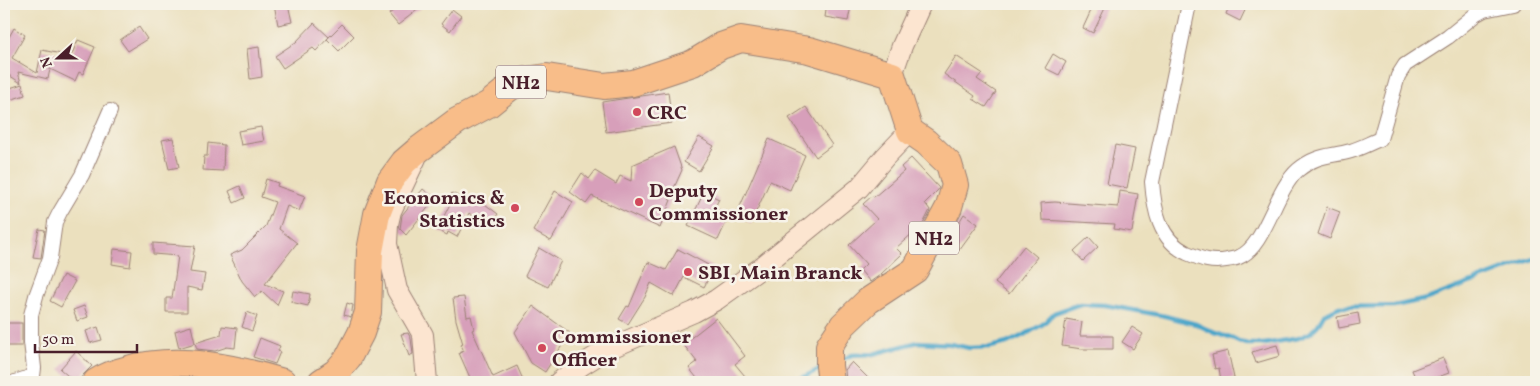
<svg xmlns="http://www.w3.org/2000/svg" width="1540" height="386" font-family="Vollkorn,serif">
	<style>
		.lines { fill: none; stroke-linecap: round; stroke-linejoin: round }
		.stream { stroke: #4ca5c9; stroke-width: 4.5 }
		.building { fill: #d79fba }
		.street-casing { stroke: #9a8074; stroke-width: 16 }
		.secondary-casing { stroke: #9a8074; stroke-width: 22 }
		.highway-casing { stroke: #9a8074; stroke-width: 28 }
		.street { stroke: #fff; stroke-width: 14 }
		.secondary { stroke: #fce5d0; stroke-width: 20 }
		.highway { stroke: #f8bd89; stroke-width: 26 }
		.poi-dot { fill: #d1495b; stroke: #f7f3e8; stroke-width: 2 }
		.labels { text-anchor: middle; stroke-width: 5; stroke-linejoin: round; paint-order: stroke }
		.shield { fill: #f7f3e8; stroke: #7e5f64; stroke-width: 1 }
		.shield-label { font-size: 19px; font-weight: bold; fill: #4a1f2b }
		.poi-label { font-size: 20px; font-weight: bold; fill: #4a1f2b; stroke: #f7f3e8; text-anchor: start }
	</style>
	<rect width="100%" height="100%" fill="#f7f3e8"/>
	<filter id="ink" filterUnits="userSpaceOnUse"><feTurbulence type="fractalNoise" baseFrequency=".02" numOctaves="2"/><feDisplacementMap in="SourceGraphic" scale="10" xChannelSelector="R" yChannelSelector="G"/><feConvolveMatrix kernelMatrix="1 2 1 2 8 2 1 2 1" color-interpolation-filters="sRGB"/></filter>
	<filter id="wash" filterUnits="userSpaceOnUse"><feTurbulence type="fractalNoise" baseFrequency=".0096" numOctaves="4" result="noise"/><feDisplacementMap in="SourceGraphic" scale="20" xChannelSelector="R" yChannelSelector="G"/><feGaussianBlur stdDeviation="1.12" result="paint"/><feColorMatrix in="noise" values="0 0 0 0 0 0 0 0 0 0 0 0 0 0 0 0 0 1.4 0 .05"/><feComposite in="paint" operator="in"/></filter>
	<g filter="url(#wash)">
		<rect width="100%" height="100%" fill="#ebe0be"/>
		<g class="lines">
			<g class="stream">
				<path d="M837 362 852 355 873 354 918 342 951 344 969 348 991 347 1007 343 1026 334 1043 324 1054 313 1080 304 1105 305 1165 316 1196 324 1215 333 1247 344H1264L1299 338 1310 333 1318 325 1324 314 1339 307 1394 306 1427 299 1536 258"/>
				<path d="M801 378 820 369"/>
			</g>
		</g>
		<g id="blocks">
			<g class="building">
				<path d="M274 4H288L292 22 278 25Z"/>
				<path d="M402 4H425L398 25 389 14Z"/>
				<path d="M827 4 851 6 848 21 825 17Z"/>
				<path d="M1094 4H1107L1093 33 1083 28Z"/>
				<path d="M1230 4H1248L1240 21 1226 14Z"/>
				<path d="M452 9 461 16 450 31 441 24Z"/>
				<path d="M314 23 329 37 316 51 313 48 283 68 275 56 296 42Z"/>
				<path d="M342 24 354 36 339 51 327 39Z"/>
				<path d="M139 27 147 39 128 51 120 40Z"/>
				<path d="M14 28 25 35 12 58 37 73 42 50 71 56 78 40 95 47 83 74 79 72 75 81 50 69 48 79 18 72 21 83 4 72V46Z"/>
				<path d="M259 47 262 77 250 79 247 49Z"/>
				<path d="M1053 54 1066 62 1059 75 1045 68Z"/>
				<path d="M956 56 982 73 977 79 996 92 986 107 973 99 975 96 944 74Z"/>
				<path d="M22 84 25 95 4 102V90Z"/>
				<path d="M668 92 672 123 606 132 602 102Z"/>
				<path d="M806 107 832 145 816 157 789 118Z"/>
				<path d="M261 127 264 141 241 145 238 131Z"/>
				<path d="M699 137 714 146 699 171 684 162Z"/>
				<path d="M173 138 179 167 169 169 162 140Z"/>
				<path d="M769 139 805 155 790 190 770 181 751 223 736 216Z"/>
				<path d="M208 143 224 145 223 171 203 170 204 156H207Z"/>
				<path d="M1115 145 1135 149 1127 188 1107 184Z"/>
				<path d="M674 147 682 170 669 199 671 200 660 228 592 196 586 204 570 192 582 173 589 179 595 171 616 184 620 176 631 181 632 165Z"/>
				<path d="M911 158 939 188 938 190 925 203 930 210 923 224 896 248 902 254 880 275 870 282 860 270 866 264 849 245 877 219 863 204 872 196 874 197 904 171 901 167Z"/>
				<path d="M266 179 278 183 277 186 305 196 299 211 287 206 279 229 297 243 265 284 283 291 277 305 262 291 255 297 242 281 230 255 242 250 266 226 275 202 261 197Z"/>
				<path d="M240 186 245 198 234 203 229 191Z"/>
				<path d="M423 189 435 199 406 235 400 229 402 215Z"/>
				<path d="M555 191 573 202 551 241 533 231Z"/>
				<path d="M1120 191 1138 194 1132 232 1114 229 1115 224 1042 220 1041 203 1055 202 1118 207Z"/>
				<path d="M704 192 719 199 714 209 729 216 718 240 688 226Z"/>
				<path d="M452 193 473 204 477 198 498 214 488 227 469 213 457 237 448 232 447 235 437 230 452 200 449 198Z"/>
				<path d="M1327 207 1340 212 1330 239 1318 234Z"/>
				<path d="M964 214 978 224 959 250 947 242Z"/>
				<path d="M39 229 45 230 41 258 33 257Z"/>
				<path d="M1089 237 1098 247 1083 261 1074 251Z"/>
				<path d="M153 243 195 246 190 272 205 274 202 290 187 287V312H166V298H172L178 256 153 254Z"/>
				<path d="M1024 246 1037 257 1009 294 995 283Z"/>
				<path d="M539 248 561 261 548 287 525 276Z"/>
				<path d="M114 249 132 251 130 267 112 264Z"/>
				<path d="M678 249 714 268 704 287 684 277 674 296 651 283 645 297 628 324 619 319 627 306 629 307 648 262 666 270Z"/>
				<path d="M63 275 75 281 61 307 50 301Z"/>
				<path d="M293 291 310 294 308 306 291 302Z"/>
				<path d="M464 297 467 317 471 316 474 329 472 330 493 377 517 366 524 382H472L459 353 464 351 461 345 463 344 456 320 453 298Z"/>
				<path d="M347 303 353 305 351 317 344 315Z"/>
				<path d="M84 306 88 317 77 321 73 310Z"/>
				<path d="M533 306 570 333 545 372 531 363 515 332Z"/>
				<path d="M247 312 257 316 252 331 242 327Z"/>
				<path d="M1358 313 1360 324 1339 328 1337 317Z"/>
				<path d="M716 318 745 356 735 364 750 382H700L689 368 697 362 683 344Z"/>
				<path d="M1066 319 1082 322 1080 336H1113V349H1082L1062 346Z"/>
				<rect x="4" y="323" width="18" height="23"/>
				<path d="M191 326 195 343 179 348 175 331Z"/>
				<path d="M222 326 237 328 235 348 227 347 215 351 197 349 195 343 221 335Z"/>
				<path d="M98 327 102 340 90 343 86 331Z"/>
				<path d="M1132 327 1143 334 1133 349 1122 342Z"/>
				<path d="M408 333 411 339 413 354 409 356 401 334Z"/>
				<path d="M260 338 280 346 278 351 280 352 275 364 253 357Z"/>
				<path d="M1277 345 1280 356 1256 363 1252 352Z"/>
				<path d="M76 351 92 366 83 375 78 382H75L60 369Z"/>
				<path d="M1228 351 1234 378 1221 381 1219 368 1215 369 1212 355Z"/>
				<path d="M1443 358 1449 373 1424 382H1417L1412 370Z"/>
				<path d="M852 362 872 382H846L845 370Z"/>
			</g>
		</g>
	</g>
	<g filter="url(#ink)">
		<use href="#blocks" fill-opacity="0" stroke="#9a8074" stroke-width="1"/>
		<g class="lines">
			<g class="street-casing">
				<g id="street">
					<path d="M1189 4 1152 182C1154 209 1159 240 1187 253 1201 259 1212 263 1227 260 1231 259 1235 259 1239 257 1265 247 1275 190 1298 170 1317 154 1330 157 1351 151 1361 148 1370 143 1380 139L1398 76 1405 65 1448 37 1475 15 1484 10 1513 4"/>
					<path d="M15 382 33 376 34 368 31 342V315L36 296 50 258 55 222 60 212 82 175 110 111"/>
				</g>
			</g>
			<g class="secondary-casing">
				<g id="secondary">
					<path d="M892 75 902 46 921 4"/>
					<path d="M416 158 391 211 388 224 387 244 397 290 423 335 427 382"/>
					<path d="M559 382 582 365 606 350 694 312 716 300 758 270 859 188 885 157 910 131"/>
				</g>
			</g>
			<g class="highway-casing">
				<g id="highway">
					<path d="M96 382C106 375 116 372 128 369 178 355 233 367 283 382"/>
					<path d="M321 382 336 372 348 358 361 333 368 312 370 251 377 214 390 181 404 162 418 150 457 121 489 104 509 88 525 80 547 77 604 86 633 83 693 63 721 46 741 39 809 50 892 75 910 131 926 142 949 164 955 185 949 207 915 270 868 301 843 325 829 346V366L831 382"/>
				</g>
			</g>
			<use href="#street" class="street"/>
			<use href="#secondary" class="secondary"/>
			<use href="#highway" class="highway"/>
		</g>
	</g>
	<g class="poi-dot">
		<circle cx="637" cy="112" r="5"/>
		<circle cx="639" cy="202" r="5"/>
		<circle cx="515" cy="208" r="5"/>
		<circle cx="688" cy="272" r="5"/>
		<circle cx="542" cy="348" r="5"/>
	</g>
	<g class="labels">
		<g class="shield">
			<rect x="496" y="65.5" width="50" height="33" rx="4"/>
			<rect x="909" y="221.5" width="50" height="33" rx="4"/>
		</g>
		<g class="shield-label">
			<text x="521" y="89">NH2</text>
			<text x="934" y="245">NH2</text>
		</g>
		<g class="poi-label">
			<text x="647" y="119">CRC</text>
			<text x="649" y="197">Deputy<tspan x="649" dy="23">Commissioner</tspan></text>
			<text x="505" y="204" text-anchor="end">Economics &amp;<tspan x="505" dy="23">Statistics</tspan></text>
			<text x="698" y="279">SBI, Main Branck</text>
			<text x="552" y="343">Commissioner<tspan x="552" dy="23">Officer</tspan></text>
		</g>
	</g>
	<rect width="1540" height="386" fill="none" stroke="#f7f3e8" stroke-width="20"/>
	<g transform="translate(58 58) rotate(249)" stroke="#f7f3e8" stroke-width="4" paint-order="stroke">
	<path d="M0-4L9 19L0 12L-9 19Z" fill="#4a1f2b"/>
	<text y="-8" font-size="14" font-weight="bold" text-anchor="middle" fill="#4a1f2b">N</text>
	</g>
	<path d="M35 344v8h102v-8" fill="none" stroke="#4a1f2b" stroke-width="2.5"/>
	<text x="42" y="344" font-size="15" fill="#4a1f2b" stroke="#f7f3e8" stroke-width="4" paint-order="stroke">50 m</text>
</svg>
